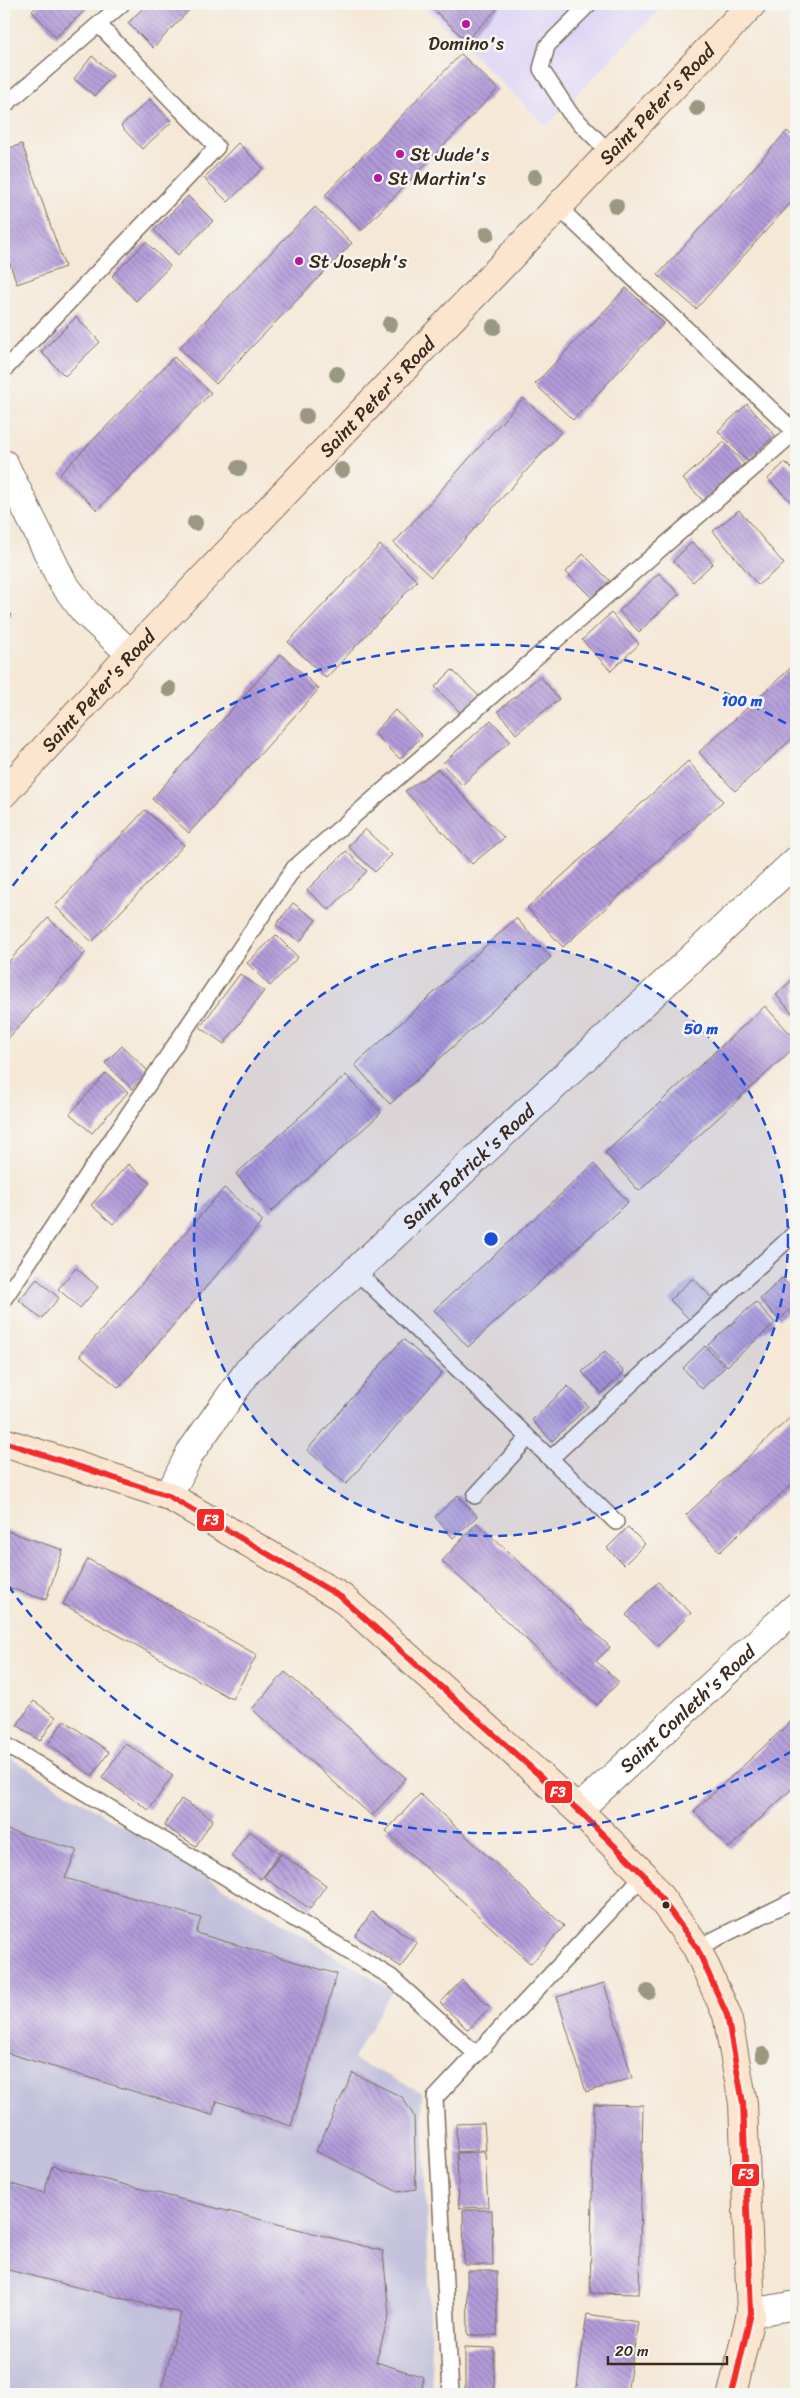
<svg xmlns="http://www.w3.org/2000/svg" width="800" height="2398" font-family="Sriracha,sans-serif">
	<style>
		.built { fill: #ded5f5 }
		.industrial { fill: #c3c1db }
		.building { fill: url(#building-back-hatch) }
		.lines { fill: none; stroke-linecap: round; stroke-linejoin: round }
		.lane-casing { stroke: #7c6c5e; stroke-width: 18 }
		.street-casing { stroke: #7c6c5e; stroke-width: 30 }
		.secondary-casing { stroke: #7c6c5e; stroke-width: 30 }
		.lane { stroke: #fff; stroke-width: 15 }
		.street { stroke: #fff; stroke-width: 28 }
		.secondary { stroke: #fce5cf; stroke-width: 28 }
		.bus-1-casing { stroke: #f6f6f2; stroke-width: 10 }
		.bus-1 { stroke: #f52a26; stroke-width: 6 }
		.tree { fill: #9a9881 }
		.ring { fill: none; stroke: #1d4ed8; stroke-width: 2.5; stroke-dasharray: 9 6 }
		.poi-dot { fill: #b5179e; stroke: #f6f6f2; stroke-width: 2 }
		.bus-dot { fill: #3b2a1e; stroke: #f6f6f2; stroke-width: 2 }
		.labels { text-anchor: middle; stroke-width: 5; stroke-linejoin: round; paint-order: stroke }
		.poi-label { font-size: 19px; fill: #3b2a1e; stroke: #f6f6f2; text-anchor: start }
		.street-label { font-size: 19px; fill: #3b2a1e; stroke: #f6f6f2 }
		.centre { fill: #1d4ed8; stroke: #f6f6f2; stroke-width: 2.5 }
		.ring-label { font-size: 15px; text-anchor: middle; font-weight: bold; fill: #1d4ed8; stroke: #f6f6f2; stroke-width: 5; stroke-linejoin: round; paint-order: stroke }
		.line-badge { stroke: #f6f6f2; stroke-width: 2 }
		.badge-label { font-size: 14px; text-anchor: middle; font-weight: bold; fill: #fff }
	</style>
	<defs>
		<pattern id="building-back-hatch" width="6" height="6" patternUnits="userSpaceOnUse" patternTransform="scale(1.25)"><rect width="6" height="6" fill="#b29bda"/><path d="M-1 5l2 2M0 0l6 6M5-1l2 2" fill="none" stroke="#927fb0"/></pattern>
	</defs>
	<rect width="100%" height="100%" fill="#f6f6f2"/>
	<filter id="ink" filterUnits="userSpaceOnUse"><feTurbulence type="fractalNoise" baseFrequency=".02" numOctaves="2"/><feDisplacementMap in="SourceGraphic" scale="10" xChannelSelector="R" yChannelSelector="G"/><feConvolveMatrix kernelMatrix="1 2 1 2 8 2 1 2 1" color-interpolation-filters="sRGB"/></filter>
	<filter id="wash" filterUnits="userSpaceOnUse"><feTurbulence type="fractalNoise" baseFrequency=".0096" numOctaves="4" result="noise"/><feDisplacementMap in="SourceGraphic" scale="20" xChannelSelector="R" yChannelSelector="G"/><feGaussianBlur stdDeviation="1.12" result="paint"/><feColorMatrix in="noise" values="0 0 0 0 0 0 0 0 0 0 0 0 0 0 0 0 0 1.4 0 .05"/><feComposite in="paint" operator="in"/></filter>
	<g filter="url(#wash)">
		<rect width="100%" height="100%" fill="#f5e8d6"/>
		<path class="built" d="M422 4H665L546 126Z"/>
		<path class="industrial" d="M4 1754 392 1990 353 2059 422 2092 433 2394H4Z"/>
		<g id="blocks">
			<g class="building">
				<path d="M40 4H92L56 37 32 11Z"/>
				<path d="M147 4H189L192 7 153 48 128 23Z"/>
				<path d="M428 4H502L466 41Z"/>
				<path d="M461 54 498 89 362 230 325 195Z"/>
				<path d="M92 56 113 74 95 96 74 79Z"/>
				<path d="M150 99 172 122 142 149 121 126Z"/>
				<path d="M787 131 796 139V197L696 309 658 275Z"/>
				<path d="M238 143 263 168 228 202 204 178Z"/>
				<path d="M22 144 65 267 17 284 4 247V150Z"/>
				<path d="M188 196 213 221 178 255 154 230Z"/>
				<path d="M315 207 352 243 216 384 179 348Z"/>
				<path d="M146 242 170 266 136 301 112 276Z"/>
				<path d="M626 288 664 323 573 420 535 384Z"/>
				<path d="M76 317 100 342 65 376 41 352Z"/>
				<path d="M174 357 211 393 97 510 60 474Z"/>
				<path d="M523 398 561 432 431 577 394 543Z"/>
				<path d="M747 404 775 435 747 461 718 431Z"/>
				<path d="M724 442 744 464 703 501 683 479Z"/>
				<path d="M785 462 796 473 795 506 768 479Z"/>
				<path d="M739 510 784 564 758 585 713 531Z"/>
				<path d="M692 542 713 563 693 582 673 561Z"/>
				<path d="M380 545 417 581 326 678 288 642Z"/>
				<path d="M583 554 610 581 592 598 566 572Z"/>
				<path d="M659 573 679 594 639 632 619 611Z"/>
				<path d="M4 608 12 615 4 624Z"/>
				<path d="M611 613 639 644 611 671 582 640Z"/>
				<path d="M281 654 319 689 189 833 152 799Z"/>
				<path d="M796 663V735L735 791 699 752Z"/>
				<path d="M452 670 479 696 462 714 435 687Z"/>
				<path d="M540 676 559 699 516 734 498 711Z"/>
				<path d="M395 710 422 736 400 759 374 733Z"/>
				<path d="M491 720 510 741 462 785 442 764Z"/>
				<path d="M688 761 723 801 563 947 527 908Z"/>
				<path d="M438 769 504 838 472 864 405 791Z"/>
				<path d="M145 810 184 845 92 942 55 906Z"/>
				<path d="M365 829 392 855 375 872 348 846Z"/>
				<path d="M346 851 367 871 329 910 307 890Z"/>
				<path d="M293 903 316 920 300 942 276 925Z"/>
				<path d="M48 918 86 952 4 1043V967Z"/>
				<path d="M516 918 551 957 390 1104 355 1065Z"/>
				<path d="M276 935 298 957 270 986 247 963Z"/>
				<path d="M240 974 264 991 224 1044 200 1027Z"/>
				<path d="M796 976V1017L776 995Z"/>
				<path d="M765 1006 796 1040V1046L639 1191 605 1153Z"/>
				<path d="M122 1046 149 1072 132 1089 105 1063Z"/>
				<path d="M106 1073 128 1092 92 1133 70 1114Z"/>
				<path d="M346 1075 381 1113 271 1212 236 1174Z"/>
				<path d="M128 1164 150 1183 113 1224 91 1205Z"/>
				<path d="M594 1164 628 1202 468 1347 434 1310Z"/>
				<path d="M224 1188 263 1221 119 1388 80 1355Z"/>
				<path d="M76 1268 98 1287 80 1308 58 1289Z"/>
				<path d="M693 1278 713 1299 690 1320 670 1300Z"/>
				<path d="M782 1278 796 1293V1304L779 1320 760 1299Z"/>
				<path d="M37 1279 59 1298 41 1319 19 1300Z"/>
				<path d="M756 1302 775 1323 727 1366 708 1345Z"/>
				<path d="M403 1339 442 1373 346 1484 307 1450Z"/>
				<path d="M705 1346 725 1367 702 1389 683 1368Z"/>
				<path d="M605 1351 624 1372 602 1393 582 1372Z"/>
				<path d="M568 1386 588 1406 552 1441 532 1420Z"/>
				<path d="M796 1412V1480L720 1552 686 1515Z"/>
				<path d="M458 1495 477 1516 453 1538 435 1517Z"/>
				<path d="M477 1523 610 1647 596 1661 619 1682 597 1705 442 1561Z"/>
				<path d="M628 1527 645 1544 624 1565 607 1548Z"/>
				<path d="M4 1530 63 1550 46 1600 4 1586Z"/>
				<path d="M88 1559 257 1655 232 1699 63 1604Z"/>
				<path d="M658 1582 691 1613 658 1646 626 1615Z"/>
				<path d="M285 1672 406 1778 372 1816 252 1709Z"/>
				<path d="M34 1701 56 1717 40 1741 17 1725Z"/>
				<path d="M796 1717V1785L729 1848 694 1811Z"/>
				<path d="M64 1720 109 1752 92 1776 48 1744Z"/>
				<path d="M125 1743 173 1775 149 1810 102 1778Z"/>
				<path d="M420 1794 564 1926 531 1964 386 1831Z"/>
				<path d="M181 1799 213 1819 196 1846 164 1826Z"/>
				<path d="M4 1829 77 1850 65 1878 201 1918 196 1933 337 1974 291 2126 217 2101 212 2115 4 2052Z"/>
				<path d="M249 1831 280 1854 261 1879 231 1856Z"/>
				<path d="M281 1854 326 1885 310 1909 264 1877Z"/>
				<path d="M372 1912 417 1943 401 1967 355 1936Z"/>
				<path d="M796 1917V1938L790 1919Z"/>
				<path d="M462 1980 490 2007 468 2030 440 2003Z"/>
				<path d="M604 1983 632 2078 586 2092 557 1997Z"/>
				<path d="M353 2073 402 2097 414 2116 416 2189 398 2192 316 2151Z"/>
				<path d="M594 2104 643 2105 639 2294 590 2293Z"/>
				<path d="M484 2123 486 2150 457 2152 456 2124Z"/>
				<path d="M485 2152 488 2207 459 2208 457 2153Z"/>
				<path d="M52 2166 383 2251 389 2315 376 2362 424 2377 421 2394H160L181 2313 4 2269V2201L8 2183 44 2193Z"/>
				<path d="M463 2210H492L493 2265H464Z"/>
				<path d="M467 2271H497V2335H468Z"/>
				<path d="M587 2314 638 2322 627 2394H576Z"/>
				<path d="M465 2347 494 2348V2394H465Z"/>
			</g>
		</g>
	</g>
	<g filter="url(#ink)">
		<use href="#blocks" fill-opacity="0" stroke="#7c6c5e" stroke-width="1"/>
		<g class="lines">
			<g class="lane-casing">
				<g id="lane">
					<path d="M589 4 547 46 541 69 570 113 609 152"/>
					<path d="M4 106 122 4"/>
					<path d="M557 206 795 432"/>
					<path d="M4 370 217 147 99 25"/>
					<path d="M355 1270 616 1522"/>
					<path d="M4 1299 294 868 796 431"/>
					<path d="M550 1459 796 1232"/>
					<path d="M475 1496 528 1438"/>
					<path d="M4 1744 391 1977 476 2054"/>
					<path d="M697 1948 796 1899"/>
					<path d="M451 2394 435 2098 644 1875"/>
				</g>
			</g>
			<g class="street-casing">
				<g id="street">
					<path d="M4 464 63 583 85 612 131 654"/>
					<path id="s1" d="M169 1496 190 1453 248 1371 796 861"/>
					<path id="s2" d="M578 1810 796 1607"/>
					<path d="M751 2313 796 2305"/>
				</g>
			</g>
			<g class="secondary-casing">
				<g id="secondary">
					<path id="s3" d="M4 793 131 654 752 4"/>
					<path d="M4 1442 169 1496 341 1597 578 1810 644 1875 697 1948 727 2015 743 2103 751 2313 732 2394"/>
				</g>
			</g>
			<use href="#lane" class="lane"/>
			<use href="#street" class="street"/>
			<use href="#secondary" class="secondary"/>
			<g class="bus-1-casing">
				<path id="bus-1" d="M4 1442 169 1496 341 1597 578 1810 644 1875 697 1948 727 2015 743 2103 751 2313 732 2394"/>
			</g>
			<use href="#bus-1" class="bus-1"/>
		</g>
		<g class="tree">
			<circle cx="697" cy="108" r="8"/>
			<circle cx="535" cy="177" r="8"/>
			<circle cx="616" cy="206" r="8"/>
			<circle cx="487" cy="234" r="8"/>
			<circle cx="390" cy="324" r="8"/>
			<circle cx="494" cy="327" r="8"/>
			<circle cx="337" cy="374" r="8"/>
			<circle cx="306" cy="416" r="8"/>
			<circle cx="239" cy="468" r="8"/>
			<circle cx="342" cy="470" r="8"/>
			<circle cx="195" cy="523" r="8"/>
			<circle cx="169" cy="689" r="8"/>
			<circle cx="648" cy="1992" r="8"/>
			<circle cx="763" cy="2055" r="8"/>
		</g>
	</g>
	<circle cx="491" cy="1239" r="297" fill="#1d4ed8" fill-opacity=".12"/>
	<g class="ring">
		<circle cx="491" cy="1239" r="297"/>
		<path d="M792 1751A594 594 0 0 1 4 1580M4 898A594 594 0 0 1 792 727"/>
	</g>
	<g class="poi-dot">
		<circle cx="466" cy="24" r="5"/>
		<circle cx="400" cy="154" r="5"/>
		<circle cx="378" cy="178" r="5"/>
		<circle cx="299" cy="261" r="5"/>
	</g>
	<circle class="bus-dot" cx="666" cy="1905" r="4.5"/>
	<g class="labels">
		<g class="poi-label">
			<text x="466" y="50" text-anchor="middle">Domino's</text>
			<text x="410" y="161">St Jude's</text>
			<text x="388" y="185">St Martin's</text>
			<text x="309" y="268">St Joseph's</text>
		</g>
		<g class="street-label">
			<text dy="7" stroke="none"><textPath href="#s3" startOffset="949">Saint Peter's Road</textPath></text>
			<text dy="7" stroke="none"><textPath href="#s3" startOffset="544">Saint Peter's Road</textPath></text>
			<text dy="7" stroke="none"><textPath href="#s3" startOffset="139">Saint Peter's Road</textPath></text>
			<text dy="7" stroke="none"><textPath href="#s1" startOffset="449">Saint Patrick's Road</textPath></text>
			<text dy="7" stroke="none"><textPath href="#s2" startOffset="149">Saint Conleth's Road</textPath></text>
		</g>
	</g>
	<circle cx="491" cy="1239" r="8" class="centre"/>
	<g class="ring-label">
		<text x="742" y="706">100 m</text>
		<text x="701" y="1034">50 m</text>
	</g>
	<g class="line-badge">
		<rect x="196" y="1508" width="29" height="24" rx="5" fill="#f52a26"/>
		<rect x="544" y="1780" width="29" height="24" rx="5" fill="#f52a26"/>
		<rect x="731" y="2163" width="29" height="24" rx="5" fill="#f52a26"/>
	</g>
	<g class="badge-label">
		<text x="211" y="1525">F3</text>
		<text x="558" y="1797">F3</text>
		<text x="746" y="2179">F3</text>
	</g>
	<rect width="800" height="2398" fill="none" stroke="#f6f6f2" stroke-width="20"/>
	<path d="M608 2356v8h119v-8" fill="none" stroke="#3b2a1e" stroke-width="2.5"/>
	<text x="615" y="2356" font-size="15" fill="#3b2a1e" stroke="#f6f6f2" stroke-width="4" paint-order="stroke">20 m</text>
</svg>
